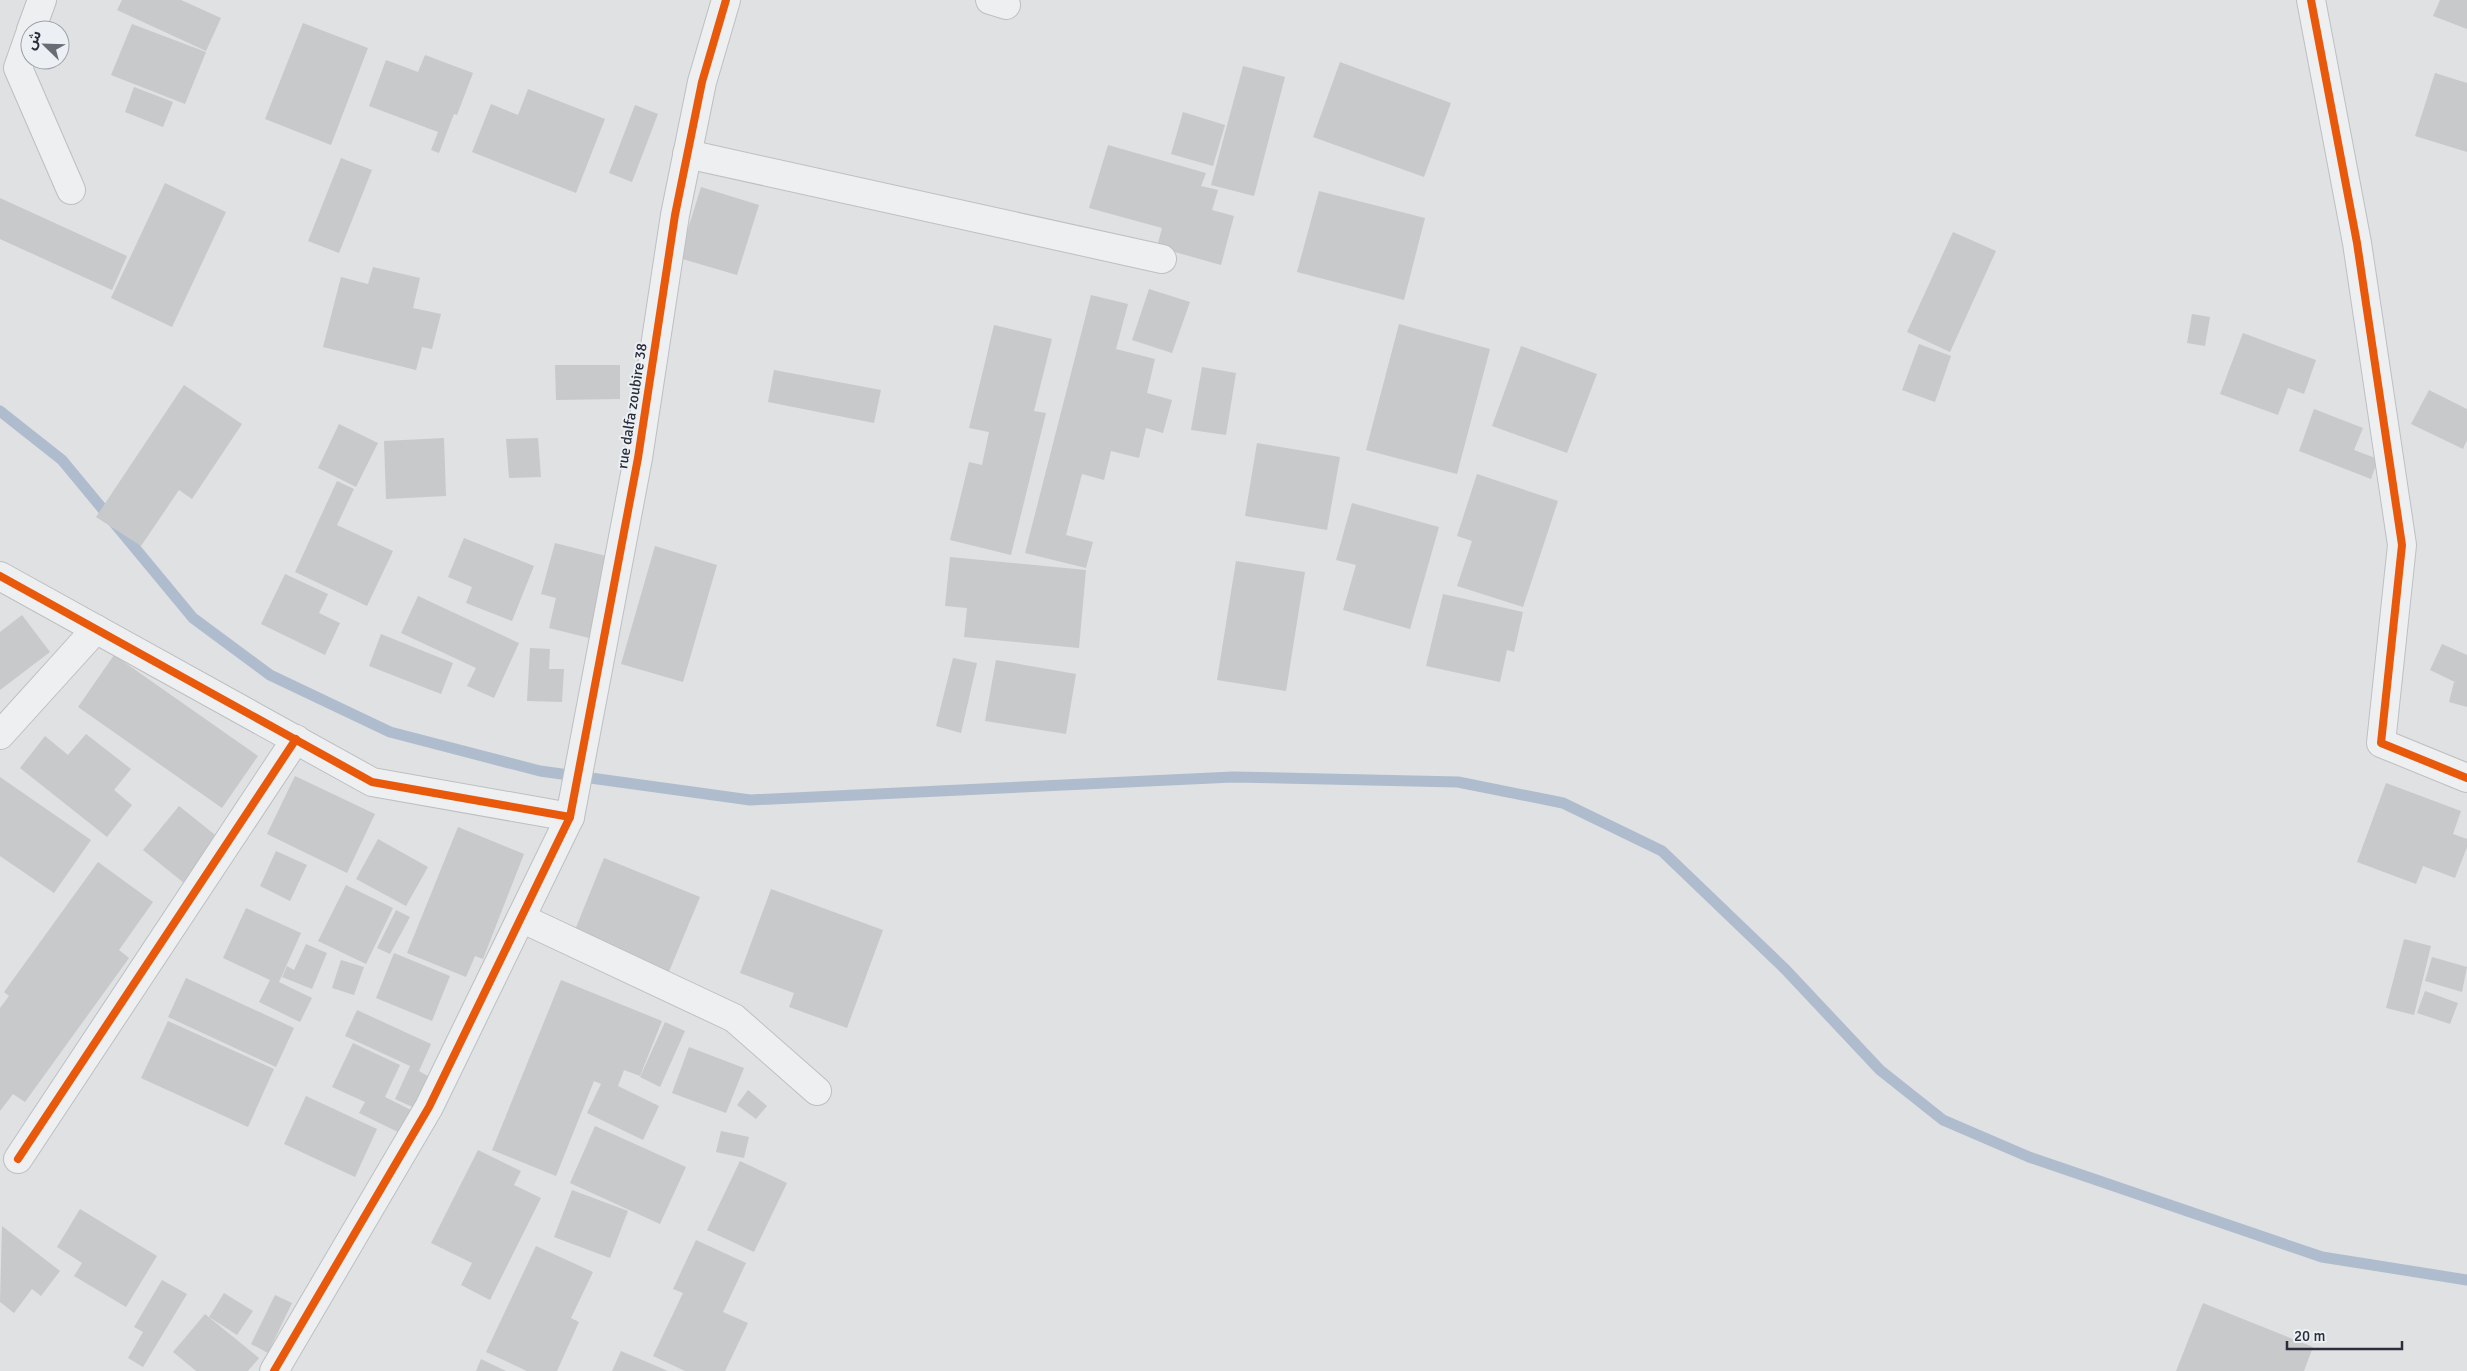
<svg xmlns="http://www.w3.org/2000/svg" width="2467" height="1371" font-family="Signika,'Noto Sans Arabic',sans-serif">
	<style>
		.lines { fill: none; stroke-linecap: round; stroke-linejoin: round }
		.stream { stroke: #afbccd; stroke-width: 11 }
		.building { fill: #c7c9cb }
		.minor-casing { stroke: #bdbfc1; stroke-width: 30 }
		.minor { stroke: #eeeff0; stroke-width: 28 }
		.cycleway-casing { stroke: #eceff3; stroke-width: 11 }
		.cycleway { stroke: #e8590c; stroke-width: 8 }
		.labels { text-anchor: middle; stroke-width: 4; stroke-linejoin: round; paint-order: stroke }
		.street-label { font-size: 15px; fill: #282e3a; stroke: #eceff3 }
	</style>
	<rect width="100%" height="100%" fill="#dfe1e3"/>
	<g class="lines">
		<path class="stream" d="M0 411 62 460 193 618 270 675 390 732 540 771 750 800 1233 777 1458 782 1563 803 1662 851 1785 969 1880 1070 1943 1120 2029 1157 2322 1257 2467 1280"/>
	</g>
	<g class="building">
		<path d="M122 0H181L221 18 206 51 117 10Z"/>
		<path d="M2440 0H2467V29L2433 16Z"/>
		<path d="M303 23 368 48 331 145 265 119Z"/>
		<path d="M132 24 206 52 185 104 111 75Z"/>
		<path d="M425 55 473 73 457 115 454 114 439 153 431 150 438 132 369 106 386 60 418 72Z"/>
		<path d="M1340 62 1451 103 1424 177 1313 137Z"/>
		<path d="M1243 66 1285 77 1254 196 1211 185Z"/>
		<path d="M2435 73 2467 83V152L2415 136Z"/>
		<path d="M134 87 173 102 163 127 125 112Z"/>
		<path d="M528 89 605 119 576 193 472 152 491 104 518 115Z"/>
		<path d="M635 105 658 114 632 182 609 173Z"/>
		<path d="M1183 112 1225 125 1213 166 1171 154Z"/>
		<path d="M1108 145 1206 173 1201 186 1218 190 1212 210 1234 216 1221 265 1157 247 1162 228 1089 208Z"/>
		<path d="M341 158 372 170 339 253 308 241Z"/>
		<path d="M165 183 226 212 172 327 111 298Z"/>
		<path d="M701 187 759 205 737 275 679 258Z"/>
		<path d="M1319 191 1425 218 1404 300 1297 272Z"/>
		<path d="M0 198 127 256 112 290 0 239Z"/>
		<path d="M1953 232 1996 251 1950 352 1907 332Z"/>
		<path d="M373 267 420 278 413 308 441 314 432 349 422 347 416 370 323 347 341 277 368 284Z"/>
		<path d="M1149 289 1190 302 1172 353 1132 340Z"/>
		<path d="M1091 295 1128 304 1116 349 1155 359 1147 393 1172 400 1163 433 1146 428 1139 458 1111 451 1104 480 1082 474 1066 535 1093 542 1086 568 1025 553Z"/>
		<path d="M2192 314 2210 317 2205 346 2187 343Z"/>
		<path d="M1399 324 1490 349 1457 474 1366 450Z"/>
		<path d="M994 325 1052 339 1034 411 1046 413 1011 555 950 540 969 462 982 465 989 432 969 428Z"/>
		<path d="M2243 333 2316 360 2304 394 2288 388 2278 415 2220 394Z"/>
		<path d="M1919 344 1951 356 1935 402 1902 390Z"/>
		<path d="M1521 346 1597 374 1567 453 1492 426Z"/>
		<path d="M555 365H620V399L556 400Z"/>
		<path d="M1202 367 1236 373 1226 435 1191 430Z"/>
		<path d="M774 370 881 390 874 423 768 402Z"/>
		<path d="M184 385 242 424 192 499 179 490 141 546 96 517Z"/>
		<path d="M2429 390 2467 409V440L2463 449 2411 424Z"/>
		<path d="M2314 409 2363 428 2354 450 2378 459 2371 479 2299 451Z"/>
		<path d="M339 424 378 443 356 487 318 468Z"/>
		<path d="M444 438 446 496 386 499 384 441Z"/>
		<path d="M538 438 541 477 509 478 506 439Z"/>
		<path d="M1257 443 1340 457 1327 530 1245 516Z"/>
		<path d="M1477 474 1558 501 1523 607 1457 586 1472 541 1457 536Z"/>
		<path d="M337 481 354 489 337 525 393 551 367 606 295 572Z"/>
		<path d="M1352 503 1439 527 1410 629 1343 610 1356 565 1336 560Z"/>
		<path d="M464 538 534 566 512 621 466 603 472 587 448 577Z"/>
		<path d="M555 543 610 557 589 638 549 628 556 598 541 594Z"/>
		<path d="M655 546 717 565 683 682 621 664Z"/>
		<path d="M950 557 1086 570 1079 648 964 637 967 608 945 606Z"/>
		<path d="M1236 561 1305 572 1286 691 1217 680Z"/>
		<path d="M285 574 328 594 319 613 340 623 325 655 261 624Z"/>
		<path d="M1443 594 1523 612 1514 652 1507 650 1500 682 1426 666Z"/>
		<path d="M418 596 519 643 494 698 467 686 476 668 401 633Z"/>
		<path d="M22 615 50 652 0 690V632Z"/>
		<path d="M381 634 453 663 441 694 369 666Z"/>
		<path d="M2442 644 2467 655V707L2449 702 2454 682 2459 684 2430 670Z"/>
		<path d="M530 648 550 649 549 669H564L562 702 527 701Z"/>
		<path d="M114 655 258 756 222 808 78 707Z"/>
		<path d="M953 658 977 663 961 733 936 726Z"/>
		<path d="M996 660 1076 674 1066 734 985 721Z"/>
		<path d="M86 734 131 769 114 790 132 805 107 837 20 768 45 736 68 755Z"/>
		<path d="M295 776 375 814 347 873 267 834Z"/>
		<path d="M0 777 91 840 54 893 0 856Z"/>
		<path d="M2386 783 2461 811 2453 834 2467 839V847L2455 878 2423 866 2416 884 2357 862Z"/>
		<path d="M179 806 219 838 184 883 143 850Z"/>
		<path d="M458 827 524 854 483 959 475 956 466 977 407 953Z"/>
		<path d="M378 839 428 867 406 906 356 879Z"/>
		<path d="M276 851 307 865 290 901 260 886Z"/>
		<path d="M604 858 700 897 668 974 573 935Z"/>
		<path d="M98 862 153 902 119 950 129 958 25 1102 13 1094 0 1111V1008L9 996 4 992Z"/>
		<path d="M346 885 393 908 366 964 318 941Z"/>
		<path d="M771 889 883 930 847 1028 789 1007 794 993 740 973Z"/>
		<path d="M246 908 301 933 279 982 312 998 300 1022 259 1002 270 980 223 958Z"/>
		<path d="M396 910 410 917 390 954 377 948Z"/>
		<path d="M2404 939 2431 946 2414 1015 2386 1008Z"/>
		<path d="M306 944 327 953 312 989 282 977 287 966 294 970Z"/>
		<path d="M394 953 450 976 432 1021 376 998Z"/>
		<path d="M2432 957 2467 967 2462 992 2425 981Z"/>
		<path d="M341 960 364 967 354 995 332 988Z"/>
		<path d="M186 978 294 1028 276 1067 168 1017Z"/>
		<path d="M561 980 662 1021 640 1076 624 1070 618 1086 659 1106 643 1140 587 1113 601 1084 594 1081 556 1176 492 1150Z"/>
		<path d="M2425 991 2458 1003 2450 1024 2417 1013Z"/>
		<path d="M357 1010 431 1044 419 1071 433 1079 419 1110 395 1099 410 1066 345 1036Z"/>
		<path d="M168 1021 274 1069 248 1127 141 1078Z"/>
		<path d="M665 1022 685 1031 660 1087 640 1077Z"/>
		<path d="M353 1043 400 1065 385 1097 411 1110 400 1133 359 1113 365 1102 332 1087Z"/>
		<path d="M689 1047 744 1068 726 1113 672 1093Z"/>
		<path d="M748 1090 767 1106 756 1119 737 1105Z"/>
		<path d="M306 1096 377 1129 355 1177 284 1144Z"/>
		<path d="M595 1126 686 1167 660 1224 570 1183Z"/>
		<path d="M721 1131 749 1137 744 1158 716 1152Z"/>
		<path d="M478 1150 521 1171 514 1185 541 1198 490 1300 461 1285 472 1263 431 1243Z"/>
		<path d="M740 1161 787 1183 754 1252 707 1230Z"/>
		<path d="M572 1190 628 1211 610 1258 554 1237Z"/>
		<path d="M80 1209 157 1256 126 1307 74 1276 82 1263 57 1247Z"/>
		<path d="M2 1226 60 1271 41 1296 32 1289 14 1313 0 1302Z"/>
		<path d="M696 1240 746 1263 723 1312 748 1323 725 1371H685L653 1356 683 1293 673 1289Z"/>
		<path d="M536 1246 593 1272 571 1318 579 1322 557 1371H527L486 1352Z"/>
		<path d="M162 1280 187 1294 143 1367 128 1358 143 1332 134 1327Z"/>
		<path d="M224 1293 253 1311 237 1335 209 1317Z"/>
		<path d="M275 1295 292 1303 268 1353 251 1344Z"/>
		<path d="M2203 1303 2313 1347 2304 1371H2176Z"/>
		<path d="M205 1314 259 1358 248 1371H196L173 1352Z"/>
		<path d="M621 1351 668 1371H612Z"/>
		<path d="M481 1359 506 1371H476Z"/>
	</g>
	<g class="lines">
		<g class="minor-casing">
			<g id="minor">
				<path d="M990 0 1006 5"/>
				<path d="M2311 0 2357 243 2402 545 2381 743 2467 778"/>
				<path d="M31 30 42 0"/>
				<path d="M30 34 18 68 71 190"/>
				<path d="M687 154 1162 259"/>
				<path d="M0 576 372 782 570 817"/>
				<path d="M0 735 96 629"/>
				<path d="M521 918 734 1018 817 1091"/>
				<path d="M18 1159 296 739"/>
				<path d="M274 1371 429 1107 570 817 638 458 675 215 702 82 726 0"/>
			</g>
		</g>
		<use href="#minor" class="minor"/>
		<g class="cycleway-casing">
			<g id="cycleway">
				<path d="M2311 0 2357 243 2402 545 2381 743 2467 778"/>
				<path d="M0 576 372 782 570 817"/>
				<path d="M18 1159 296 739"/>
				<path d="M274 1371 429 1107 570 817 638 458 675 215 702 82 726 0"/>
			</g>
		</g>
		<use href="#cycleway" class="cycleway"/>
	</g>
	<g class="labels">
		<g class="street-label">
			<text transform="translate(632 406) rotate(-81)" y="5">rue dalfa zoubire 38</text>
		</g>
	</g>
	<g transform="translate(45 45) rotate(293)"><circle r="24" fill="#eceff3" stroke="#9ea2a9"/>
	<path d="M0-4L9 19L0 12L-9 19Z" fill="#686d75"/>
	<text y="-8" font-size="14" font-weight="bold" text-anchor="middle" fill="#282e3a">ش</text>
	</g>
	<path d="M2287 1341v8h115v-8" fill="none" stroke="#282e3a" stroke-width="2.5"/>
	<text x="2294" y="1341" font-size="15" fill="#282e3a" stroke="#eceff3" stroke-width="4" paint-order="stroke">20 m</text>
</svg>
